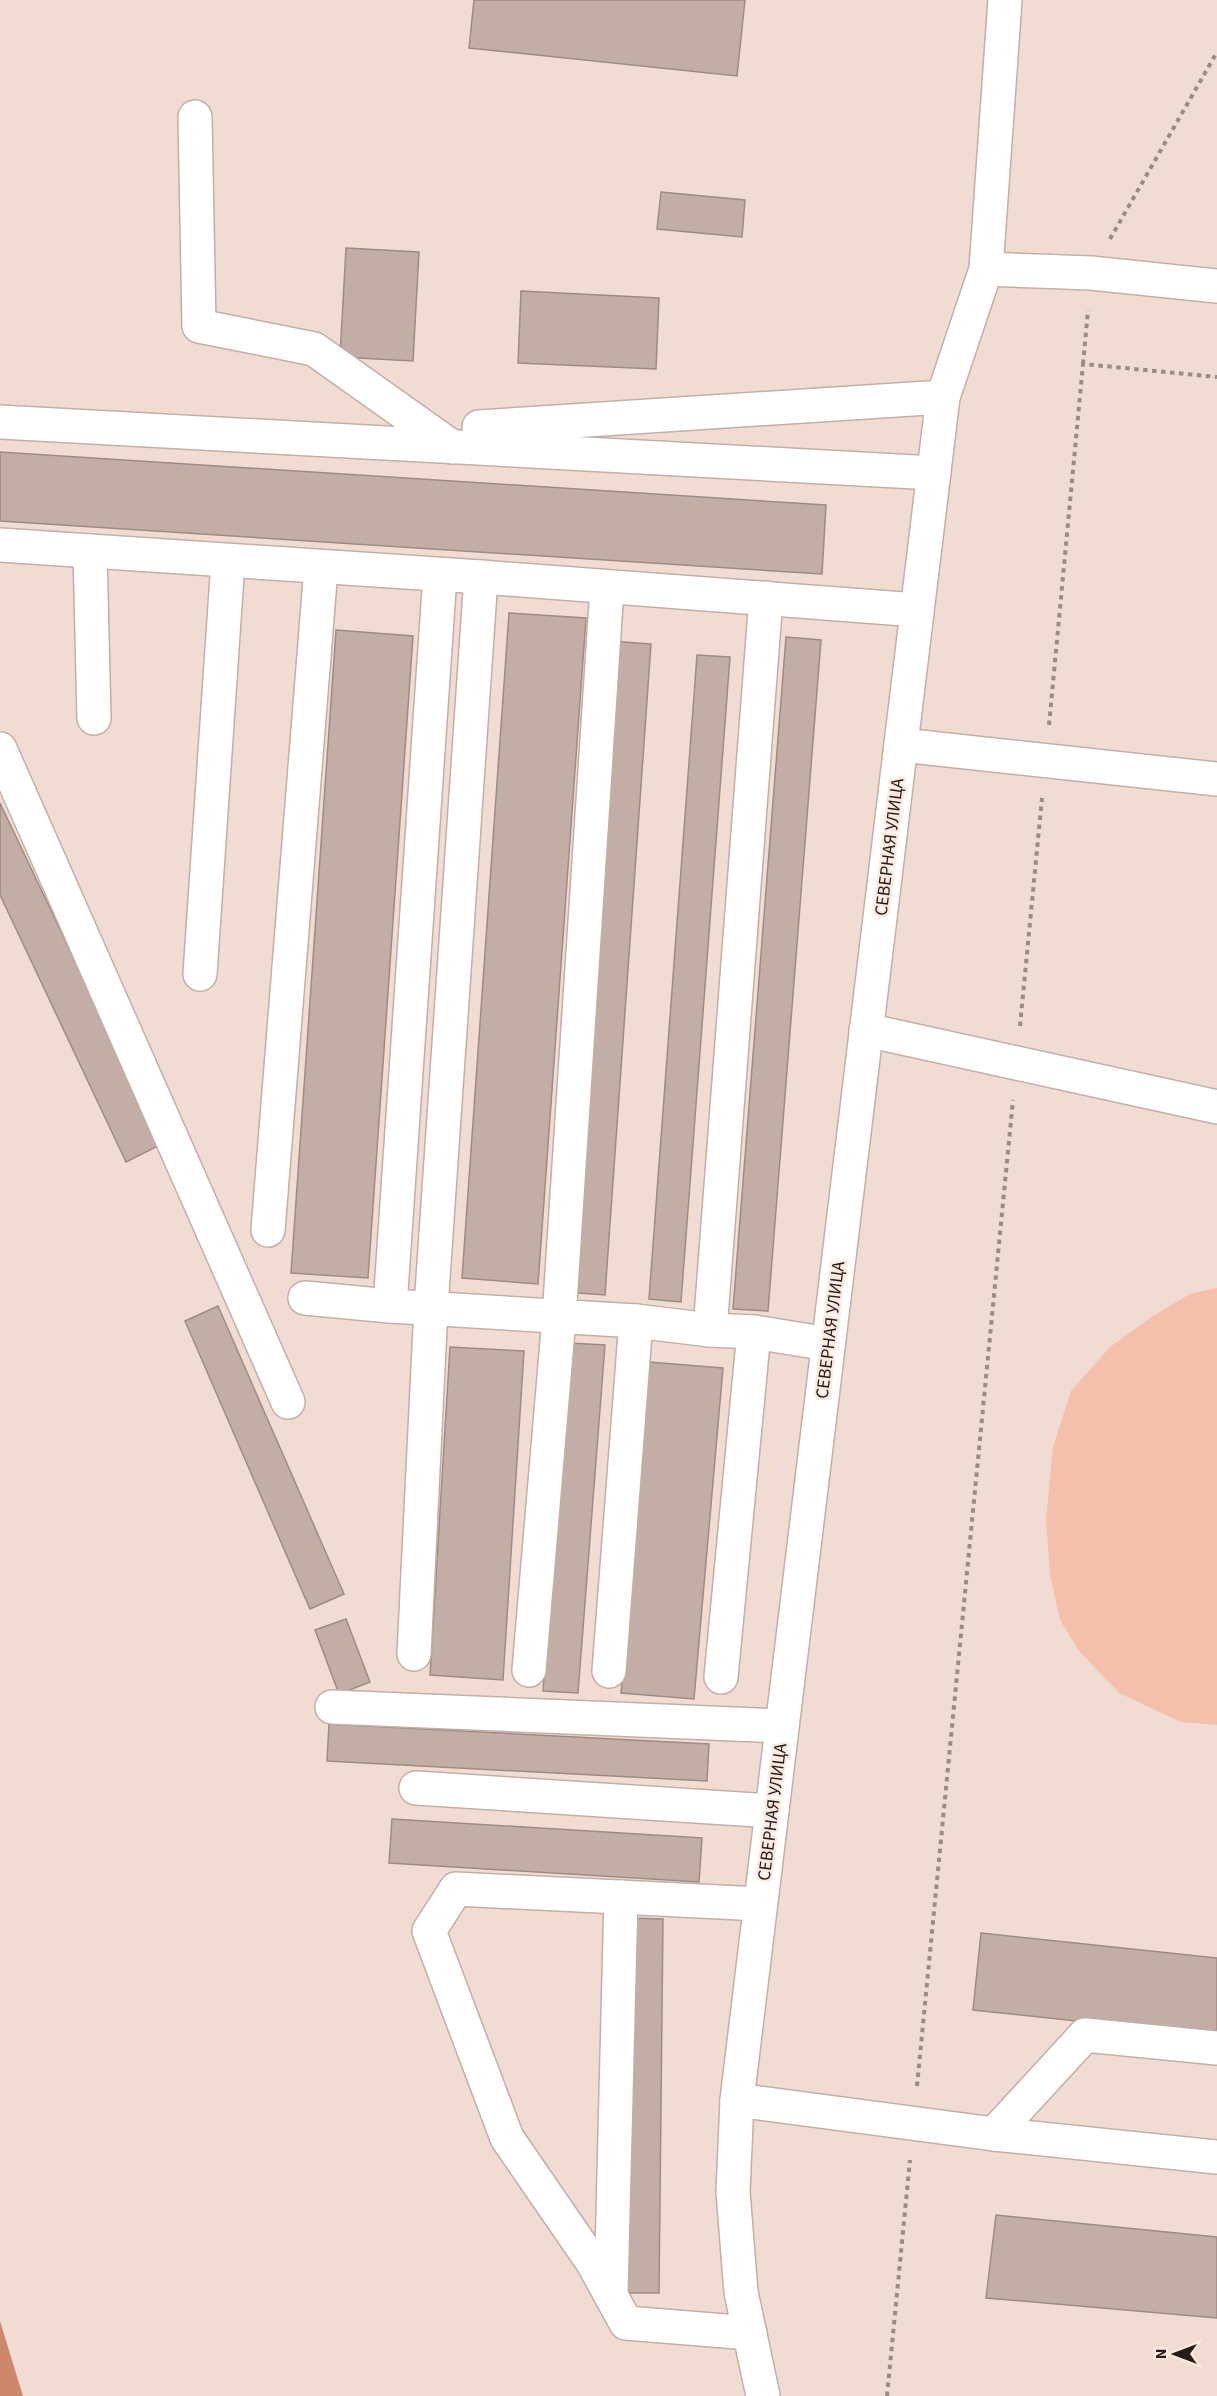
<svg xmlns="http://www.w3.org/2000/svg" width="1217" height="2396" font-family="'Source Sans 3',sans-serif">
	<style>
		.green { fill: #f4c0ab }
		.forest { fill: #cd886c }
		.building { fill: #c2aea6; stroke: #9f8b84; stroke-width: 1.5 }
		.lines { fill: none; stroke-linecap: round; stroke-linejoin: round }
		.minor-casing { stroke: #c3afa7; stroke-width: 36 }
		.path { stroke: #9a8b85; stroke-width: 4; stroke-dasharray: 4.5 4.5; stroke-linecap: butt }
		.minor { stroke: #fff; stroke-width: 33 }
		.labels { text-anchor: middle; stroke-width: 5; stroke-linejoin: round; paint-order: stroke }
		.street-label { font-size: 18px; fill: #241d1a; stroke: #fee9e1 }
	</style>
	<rect width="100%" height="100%" fill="#f1dcd4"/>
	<path class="green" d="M1217 1288V1725L1181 1722 1119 1693 1079 1651 1060 1620 1050 1574 1046 1520 1053 1447 1071 1391 1110 1347 1153 1316 1190 1294Z"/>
	<path class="forest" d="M0 2321 23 2396H0Z"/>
	<g class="building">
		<path d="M474 0H745L737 76 469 48Z"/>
		<path d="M661 192 745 200 742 237 657 229Z"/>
		<path d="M346 248 419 252 413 361 340 357Z"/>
		<path d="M521 291 659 298 656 369 518 363Z"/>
		<path d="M0 452 826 505 822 574 0 521Z"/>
		<path d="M509 613 586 618 538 1284 462 1278Z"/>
		<path d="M336 630 413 636 368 1278 291 1273Z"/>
		<path d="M786 637 821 640 768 1311 733 1309Z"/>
		<path d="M609 641 651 644 605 1295 565 1292Z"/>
		<path d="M697 655 730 657 681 1302 649 1299Z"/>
		<path d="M0 803 162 1144 126 1162 0 895Z"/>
		<path d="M218 1306 344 1594 310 1609 185 1321Z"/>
		<path d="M569 1343 605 1345 578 1693 543 1691Z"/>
		<path d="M450 1347 524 1351 503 1680 430 1675Z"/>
		<path d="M649 1362 723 1368 694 1699 621 1693Z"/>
		<path d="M346 1619 370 1682 339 1694 315 1630Z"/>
		<path d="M329 1724 709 1744 707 1781 327 1761Z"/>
		<path d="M392 1819 702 1838 699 1882 389 1863Z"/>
		<path d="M626 1918 663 1919 659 2293H621Z"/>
		<path d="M981 1933 1217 1958V2036L973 2010Z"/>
		<path d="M996 2215 1217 2237V2318L986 2298Z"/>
	</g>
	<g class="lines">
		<g class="minor-casing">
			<g id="minor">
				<path d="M195 117 199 326 314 349 452 447"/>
				<path d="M986 269 1091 273 1217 286"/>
				<path d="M0 422 934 473"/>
				<path d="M479 427 943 397"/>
				<path d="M0 545 481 577 917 610"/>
				<path d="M90 551 94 718"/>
				<path d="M901 745 1217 779"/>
				<path d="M0 749 288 1402"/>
				<path d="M200 974 228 561"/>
				<path d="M866 1030 1217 1107"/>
				<path d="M268 1230 321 568"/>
				<path d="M305 1298 390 1306 636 1321 710 1330 754 1332 828 1344"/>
				<path d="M390 1306 440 575"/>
				<path d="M710 1330 766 598"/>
				<path d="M414 1654 431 1307 481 577"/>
				<path d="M529 1670 559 1318 607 588"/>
				<path d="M609 1671 636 1321"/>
				<path d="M721 1677 754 1332"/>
				<path d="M332 1707 782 1726"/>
				<path d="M416 1788 772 1811"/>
				<path d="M737 2100 994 2134 1217 2157"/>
				<path d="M994 2134 1085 2035 1217 2048"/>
				<path d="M611 2292 621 1897"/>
				<path d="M750 2333 626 2323 593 2263 507 2138 429 1931 456 1889 760 1904"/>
				<path d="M763 2396 741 2292 733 2192 737 2100 943 397 986 269 1005 0"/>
			</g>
		</g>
		<g class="path">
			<path d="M1110 239 1217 52"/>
			<path d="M1083 364 1088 310"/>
			<path d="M1049 725 1083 364 1217 377"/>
			<path d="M1020 1026 1042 798"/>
			<path d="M917 2086 1013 1100"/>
			<path d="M887 2396 910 2160"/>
		</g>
		<use href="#minor" class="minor"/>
	</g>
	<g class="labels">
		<g class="street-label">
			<text transform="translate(889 847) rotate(-83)" y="6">СЕВЕРНАЯ УЛИЦА</text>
			<text transform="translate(830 1330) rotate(-83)" y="6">СЕВЕРНАЯ УЛИЦА</text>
			<text transform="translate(772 1812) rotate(-83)" y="6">СЕВЕРНАЯ УЛИЦА</text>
		</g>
	</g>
	<g transform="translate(1175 2354) rotate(270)" stroke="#fee9e1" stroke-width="4.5" paint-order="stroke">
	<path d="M0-4.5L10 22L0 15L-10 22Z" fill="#241d1a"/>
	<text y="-9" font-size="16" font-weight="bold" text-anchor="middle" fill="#241d1a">N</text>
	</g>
</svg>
